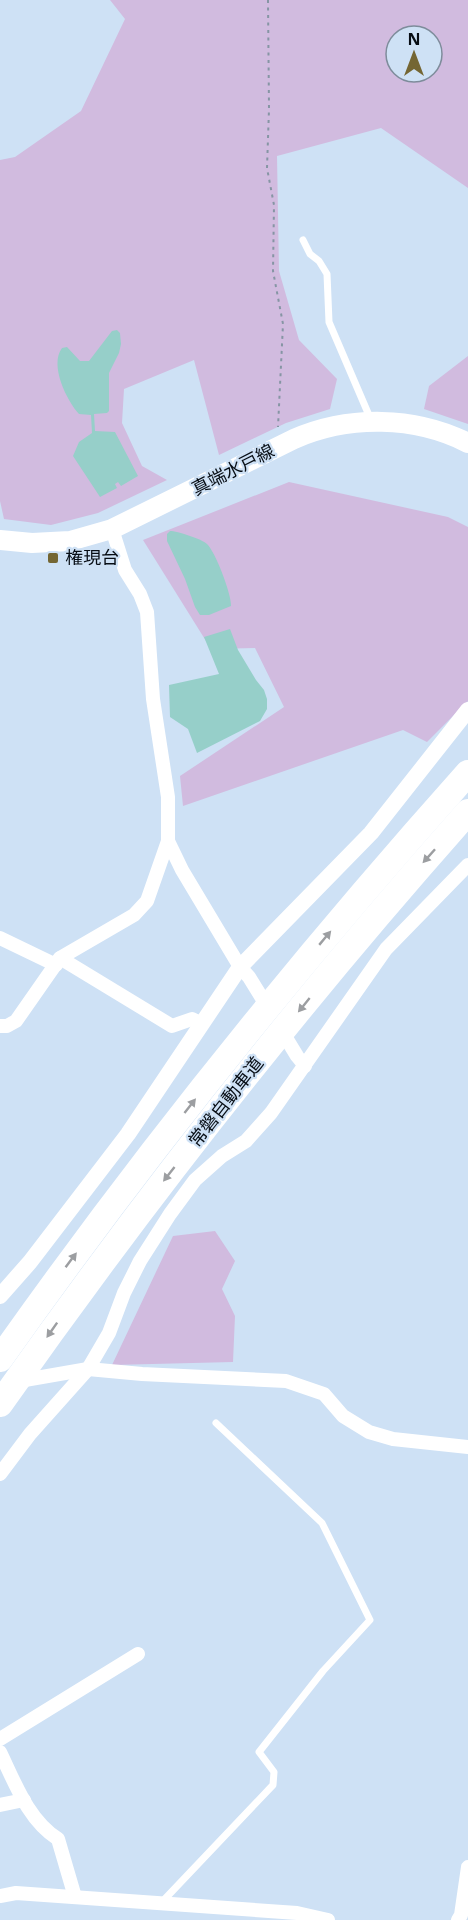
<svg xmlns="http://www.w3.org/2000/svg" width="468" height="1920" font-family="'Noto Sans','Noto Sans JP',sans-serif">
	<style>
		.green { fill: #d1bbdf; fill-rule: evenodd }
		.water { fill: #96cfc9 }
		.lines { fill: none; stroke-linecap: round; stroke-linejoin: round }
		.path { stroke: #8695a4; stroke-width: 2; stroke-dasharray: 3 4.5; stroke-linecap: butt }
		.service { stroke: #fff; stroke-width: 7 }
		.minor { stroke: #fff; stroke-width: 14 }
		.tertiary { stroke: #fff; stroke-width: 16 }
		.secondary { stroke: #fff; stroke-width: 20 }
		.motorway { stroke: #fff; stroke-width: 26 }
		.oneway { fill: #9c9ea1 }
		.poi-dot { fill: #746633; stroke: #cee1f5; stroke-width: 2 }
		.labels { text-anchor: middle; stroke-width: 4.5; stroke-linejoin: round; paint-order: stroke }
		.street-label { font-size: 18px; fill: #070d14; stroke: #cee1f5 }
		.poi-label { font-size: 18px; fill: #070d14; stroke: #cee1f5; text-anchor: start }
	</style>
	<rect width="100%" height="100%" fill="#cee1f5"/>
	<g class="green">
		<path d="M110 0H468V188L381 128 277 156 279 271 299 340 337 379 330 409 286 423 219 455 194 360 124 389 122 423 142 466 167 480 98 513 51 525 4 519 0 501V160L15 157 81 111 125 19ZM396 36H432V72H396Z"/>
		<path d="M468 356V424L424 409 429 386Z"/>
		<path d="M289 482 448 517 468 527V701L427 742 403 730 183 806 180 776 284 707 255 648 211 649 143 540Z"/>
		<path d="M215 1231 235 1261 222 1289 235 1316 233 1362 112 1365 173 1236Z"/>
	</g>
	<g class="water">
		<path d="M117 330 120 333 121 344 119 353 109 373V411L107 413 94 414 95 431 115 432 138 476 121 486 118 482 115 484 117 488 100 497 73 456 79 442 92 433 91 415 79 414C67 401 49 365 62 348L67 347 80 361H89L112 331Z"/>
		<path d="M170 531C177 531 202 539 207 544 215 551 232 595 231 606L209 615H200L195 607 185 579 167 541V534Z"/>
		<path d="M230 629 238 650 256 680 264 690 267 699V709L260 721 197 753 188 729 170 717 169 685 219 674 204 637Z"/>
	</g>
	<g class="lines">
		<path class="path" d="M268 0 269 109 267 168 274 205 273 271 283 324 278 427"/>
		<g class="service">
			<path d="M303 240 310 254 319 261 327 274 329 322 371 420"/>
			<path d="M161 1903 273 1785 274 1772 259 1752 323 1671 370 1620 322 1523 216 1423"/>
		</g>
		<g class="minor">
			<path d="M112 529 125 570 140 594 147 612 153 699 168 797V841L182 870 240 967 249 977 270 1011"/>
			<path d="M0 938 56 965"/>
			<path d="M60 958 172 1026 192 1019 202 1024"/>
			<path d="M0 1026H7L16 1021 60 958 134 915 147 901 168 841"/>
			<path d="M280 1028 297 1056 305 1066"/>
			<path d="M19 1381 88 1369 142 1374 286 1381 324 1394 343 1416 369 1432 393 1439 468 1447"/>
			<path d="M0 1474 30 1434 88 1369 109 1333 124 1293 140 1261 170 1214 195 1180 222 1156 246 1141 271 1113 386 949 468 865"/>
			<path d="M0 1739 138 1654"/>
			<path d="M0 1752C15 1783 28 1820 58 1839L75 1897"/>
			<path d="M0 1805 24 1800"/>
			<path d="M0 1896 16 1893 297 1913 328 1920"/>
			<path d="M458 1920 461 1915 468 1867"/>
		</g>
		<path class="tertiary" d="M0 1296 30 1262 128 1134 240 967 371 833 468 710"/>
		<path class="secondary" d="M0 540 32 543 70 541 112 529 294 439C349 415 415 416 468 443"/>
		<g class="motorway">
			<path d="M0 1359C144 1155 302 959 468 773"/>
			<path d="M0 1404C145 1198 301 1000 468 812"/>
		</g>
	</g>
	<defs><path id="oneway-solid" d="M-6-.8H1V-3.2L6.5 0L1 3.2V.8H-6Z" transform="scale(1.5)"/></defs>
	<g class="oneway">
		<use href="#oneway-solid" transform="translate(429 856) rotate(132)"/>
		<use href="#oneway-solid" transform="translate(325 938) rotate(-50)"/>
		<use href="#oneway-solid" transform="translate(304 1005) rotate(129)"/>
		<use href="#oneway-solid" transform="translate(190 1106) rotate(-52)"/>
		<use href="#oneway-solid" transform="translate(169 1174) rotate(128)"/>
		<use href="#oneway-solid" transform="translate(71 1260) rotate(-53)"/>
		<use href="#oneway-solid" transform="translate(52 1330) rotate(125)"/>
	</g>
	<rect class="poi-dot" x="47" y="552" width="12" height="12" rx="3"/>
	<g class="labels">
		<g class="street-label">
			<text transform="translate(233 470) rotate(-27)" y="6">真端水戸線</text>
			<text transform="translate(226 1102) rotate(-52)" y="6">常磐自動車道</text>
		</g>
		<g class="poi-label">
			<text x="65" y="564">権現台</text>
		</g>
	</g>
	<g transform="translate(414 54)"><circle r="28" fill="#cee1f5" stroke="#7e8c9b" stroke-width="1.5"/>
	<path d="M0-4.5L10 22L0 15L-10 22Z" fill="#746633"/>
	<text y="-9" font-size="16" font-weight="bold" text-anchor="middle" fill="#070d14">N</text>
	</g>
</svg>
